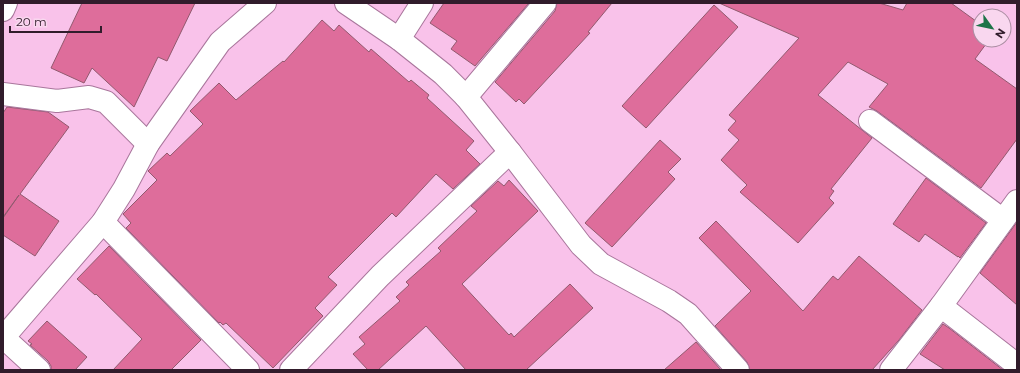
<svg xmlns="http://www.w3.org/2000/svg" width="1020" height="373" font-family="Montserrat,sans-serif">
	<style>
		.building { fill: #de6d9b; stroke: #92596e }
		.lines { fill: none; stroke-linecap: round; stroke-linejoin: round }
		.minor-casing { stroke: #a9769c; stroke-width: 24 }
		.minor { stroke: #fff; stroke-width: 22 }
	</style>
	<rect width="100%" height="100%" fill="#f9c2ea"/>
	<g class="building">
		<path d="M82 3H195L167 61 158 57 134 107 92 68 84 83 51 68Z"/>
		<path d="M444 3H529L475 66 451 49 457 41 430 23Z"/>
		<path d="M557 3H612L588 32 590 33 524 104 519 99 516 102 495 82 555 11Z"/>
		<path d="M719 3H879L903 10 907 3H951L980 24V40H989L975 59 1017 89V139L981 188 877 111 869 107 888 84 848 62 818 95 872 138 831 189 834 191 829 198 834 203 798 243 740 192 747 185 721 160 739 140 728 130 736 121 729 115 799 38Z"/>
		<path d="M714 5 738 27 646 128 622 106Z"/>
		<path d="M322 20 334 31 339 25 369 52 371 49 409 82 411 80 429 95 427 98 474 141 466 150 480 164 453 189 436 174 396 217 392 213 328 277 337 285 315 308 323 316 273 368 226 323 223 325 220 322 219 323 126 228 131 223 123 214 157 180 148 171 167 153 170 156 203 124 190 111 219 83 236 100 283 61 284 62Z"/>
		<path d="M7 107 48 112 69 127 20 194 59 221 35 256 3 235V218L19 195 3 217V113Z"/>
		<path d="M660 140 681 159 668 172 675 179 612 247 585 223Z"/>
		<path d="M926 178 986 223 960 258 958 256V257L925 234 919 242 893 224Z"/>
		<path d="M509 180 538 211 462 284 509 335 511 333 514 337 570 284 593 308 526 370H466L426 326 378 370H368L353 354 365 344 359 337 400 301 396 297 409 285 406 282 441 251 438 248 477 211 471 206 498 181 504 186Z"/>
		<path d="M716 221 803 311 833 276 838 280 859 256 922 310 899 340 872 370H750L747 362 715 326 751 291 699 238Z"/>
		<path d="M1017 222V305L980 273Z"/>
		<path d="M109 246 201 340 171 370H113L142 339 96 294 95 295 77 279Z"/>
		<path d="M47 321 87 357 75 370H51V366L48 361 30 345 32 344 28 341Z"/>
		<path d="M943 324 949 328 1003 370H945L920 354Z"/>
		<path d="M696 342 721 370H664Z"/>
	</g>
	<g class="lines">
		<g class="minor-casing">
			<g id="minor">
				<path d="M346 3 399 39 443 74 466 97 510 152 581 245 601 264 669 301 688 314 738 370"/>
				<path d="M3 10 6 3"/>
				<path d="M399 39 422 3"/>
				<path d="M3 94 57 101 89 97 106 102 148 144"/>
				<path d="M466 97 545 3"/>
				<path d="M870 121 1003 220"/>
				<path d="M103 222 248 370"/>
				<path d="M941 306 1017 365"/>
				<path d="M3 338 103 222 124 189 148 144 220 42 265 3"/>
				<path d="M4 338 39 370"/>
				<path d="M291 370 380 276 510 152"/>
				<path d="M891 370 941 306 1017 201"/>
			</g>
		</g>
		<use href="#minor" class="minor"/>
	</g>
	<rect width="1020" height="373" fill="none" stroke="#311c2b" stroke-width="8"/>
	<g transform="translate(992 28) rotate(123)"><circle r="19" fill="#f9d7ef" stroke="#a98ca1"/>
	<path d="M0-3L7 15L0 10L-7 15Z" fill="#1c7448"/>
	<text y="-6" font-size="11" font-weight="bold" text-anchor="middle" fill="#311c2b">N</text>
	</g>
	<path d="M10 26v6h91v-6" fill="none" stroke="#311c2b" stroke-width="2"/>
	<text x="16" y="26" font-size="12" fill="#311c2b" stroke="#f9d7ef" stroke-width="3" paint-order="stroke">20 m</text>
</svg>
